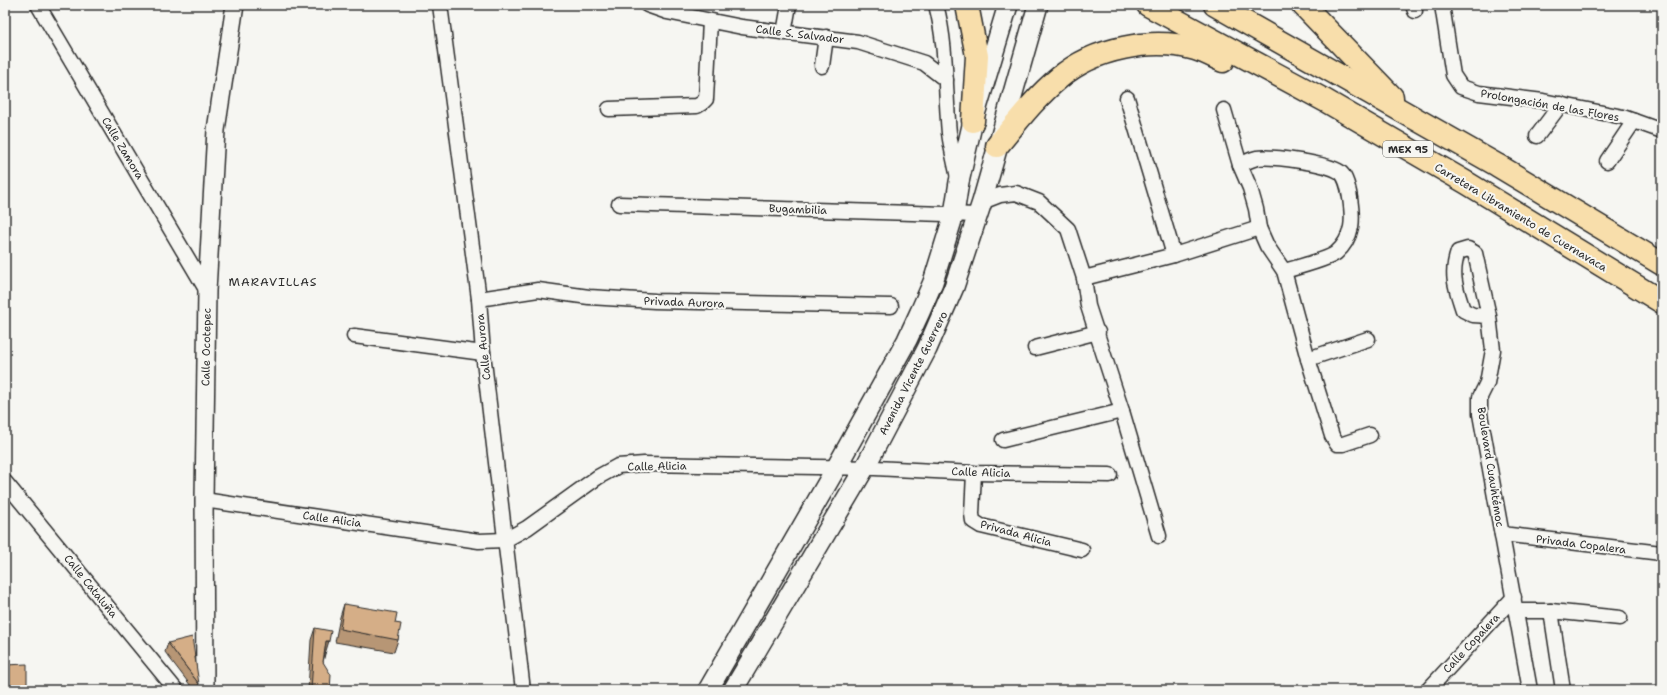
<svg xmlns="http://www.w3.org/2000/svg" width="1667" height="695" font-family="'Shantell Sans',sans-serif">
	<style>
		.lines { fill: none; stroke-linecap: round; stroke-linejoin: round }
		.minor-casing { stroke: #2b2b2b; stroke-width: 17 }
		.tertiary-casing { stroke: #2b2b2b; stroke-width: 20 }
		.secondary-casing { stroke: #2b2b2b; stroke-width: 22 }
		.trunk-casing { stroke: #2b2b2b; stroke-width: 25 }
		.minor { stroke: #f6f6f2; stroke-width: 14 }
		.tertiary { stroke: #f6f6f2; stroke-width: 17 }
		.secondary { stroke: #f6f6f2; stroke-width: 19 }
		.trunk { stroke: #f8deab; stroke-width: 22 }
		.wall { fill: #b79674; stroke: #2b2b2b }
		.shaded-wall { fill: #957a5e; stroke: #2b2b2b }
		.building { fill: #d5ae87; stroke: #2b2b2b }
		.labels { text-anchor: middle; stroke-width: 4; stroke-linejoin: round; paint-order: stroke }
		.shield { fill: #f6f6f2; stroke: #686867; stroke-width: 1 }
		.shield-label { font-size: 10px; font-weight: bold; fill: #2b2b2b }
		.street-label { font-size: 11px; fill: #2b2b2b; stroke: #f6f6f2 }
		.neighbourhood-label { font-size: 12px; letter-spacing: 1px; fill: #2b2b2b; stroke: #f6f6f2 }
	</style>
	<rect width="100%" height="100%" fill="#f6f6f2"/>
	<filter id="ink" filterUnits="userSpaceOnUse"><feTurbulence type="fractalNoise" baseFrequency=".025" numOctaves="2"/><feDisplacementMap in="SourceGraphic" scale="8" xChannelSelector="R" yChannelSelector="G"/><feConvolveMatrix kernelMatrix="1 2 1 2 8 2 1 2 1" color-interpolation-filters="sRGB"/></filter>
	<g filter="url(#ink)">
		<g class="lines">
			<g class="minor-casing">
				<g id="minor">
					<path d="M38 5 207 291"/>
					<path d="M440 5 479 299 483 353 523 690"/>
					<path d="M647 5 667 12 742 27 858 42 924 63 946 80"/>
					<path d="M936 5C947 45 945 91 949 133 951 148 955 163 958 178"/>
					<path d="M1413 5 1415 11"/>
					<path d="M1442 5 1453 75 1461 87 1479 93 1543 101 1623 117 1662 131"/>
					<path d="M784 33 789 5"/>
					<path d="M822 66 826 37"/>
					<path d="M1127 98 1174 255"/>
					<path d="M609 109 697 106 702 103 706 99 710 21"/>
					<path d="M1224 110 1240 165 1250 188 1256 209 1259 228 1267 246 1284 271 1308 359 1332 436 1337 444H1343L1370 435"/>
					<path d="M1537 136 1561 104"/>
					<path d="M1607 161 1634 121"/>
					<path d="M1240 165C1245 163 1251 159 1257 158 1272 156 1327 163 1340 172 1350 179 1353 216 1351 227 1349 237 1343 247 1336 253 1329 259 1295 268 1284 271"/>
					<path d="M982 202 1000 195 1016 193 1039 202 1068 229 1084 278 1088 306 1122 411 1159 536"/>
					<path d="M619 204 978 215"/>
					<path d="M1084 278 1174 255 1259 228"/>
					<path d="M479 299 538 290 589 297 655 301 891 306"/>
					<path d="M1489 316 1473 315 1463 310C1456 288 1450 275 1458 252L1468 249 1475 253 1489 316 1493 350 1487 383 1480 397V414L1530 690"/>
					<path d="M354 336 483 353"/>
					<path d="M1035 348 1098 332"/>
					<path d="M1308 359 1368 339"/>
					<path d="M1003 440 1122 411"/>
					<path d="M974 473 972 514 973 521 981 526 1082 550"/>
					<path d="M5 482 176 690"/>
					<path d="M204 500 479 541 505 540 527 528 598 477 618 466 644 464 875 468 974 473 1110 475"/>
					<path d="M1502 534 1661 553"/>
					<path d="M1516 611H1551L1620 618"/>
					<path d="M1551 611 1563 690"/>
					<path d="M1428 690 1514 597"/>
				</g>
			</g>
			<g class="tertiary-casing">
				<path id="tertiary" d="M205 690 204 500 207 291 216 130 235 5"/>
			</g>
			<g class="secondary-casing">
				<g id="secondary">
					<path d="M708 690 836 468 907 340 920 312 933 282 954 214 959 182 973 121 1008 5"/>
					<path d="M733 690 864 469 927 349 954 287 982 202 1038 5"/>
				</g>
			</g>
			<g class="trunk-casing">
				<g id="trunk">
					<path d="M967 5 977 56 973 121"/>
					<path d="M1148 5 1326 101 1467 183 1662 302"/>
					<path d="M1215 5 1497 165 1662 264"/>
					<path d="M1303 5 1392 97"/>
					<path d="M997 146C1016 123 1036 97 1059 78 1094 48 1152 37 1195 49 1205 52 1214 57 1223 61"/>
				</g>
			</g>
			<use href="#minor" class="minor"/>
			<use href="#tertiary" class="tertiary"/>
			<use href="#secondary" class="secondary"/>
			<use href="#trunk" class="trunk"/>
		</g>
		<g class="wall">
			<path d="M344 604 395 623 398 640 394 652 335 642 340 617Z"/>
			<path d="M315 628 325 654 323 662 330 690H308L311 640Z"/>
			<path d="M168 643 199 684 196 690H194L165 652Z"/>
		</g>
		<path class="shaded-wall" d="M326 641H329L325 654 322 653Z"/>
		<g class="building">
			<path d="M344 604 397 613 395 623 401 624 398 640 340 629Z"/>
			<path d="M315 628 331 631 329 641H326L323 662 331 675 330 690H311Z"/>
			<path d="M192 637 199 684 168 643Z"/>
			<path d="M27 664V690H5V665Z"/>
		</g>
	</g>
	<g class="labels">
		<rect class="shield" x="1383" y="141" width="50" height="16" rx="3"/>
		<g class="shield-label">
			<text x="1408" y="153">MEX 95</text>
		</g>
		<g class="street-label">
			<text transform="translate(800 34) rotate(7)" y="4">Calle S. Salvador</text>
			<text transform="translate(1550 105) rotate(10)" y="4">Prolongación de las Flores</text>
			<text transform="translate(123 148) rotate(59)" y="4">Calle Zamora</text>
			<text transform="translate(798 209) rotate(2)" y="4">Bugambilia</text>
			<text transform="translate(1521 217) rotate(31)" y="4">Carretera Libramiento de Cuernavaca</text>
			<text transform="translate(684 302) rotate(2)" y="4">Privada Aurora</text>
			<text transform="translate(206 347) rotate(-89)" y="4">Calle Ocotepec</text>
			<text transform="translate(483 347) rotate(-96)" y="4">Calle Aurora</text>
			<text transform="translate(913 373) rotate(-63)" y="4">Avenida Vicente Guerrero</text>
			<text transform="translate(657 466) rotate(-1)" y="4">Calle Alicia</text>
			<text transform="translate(1491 467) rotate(81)" y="4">Boulevard Cuauhtémoc</text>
			<text transform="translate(981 472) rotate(2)" y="4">Calle Alicia</text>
			<text transform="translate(332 519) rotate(8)" y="4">Calle Alicia</text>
			<text transform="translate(1016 533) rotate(15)" y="4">Privada Alicia</text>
			<text transform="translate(1581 544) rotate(7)" y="4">Privada Copalera</text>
			<text transform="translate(91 586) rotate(51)" y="4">Calle Cataluña</text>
			<text transform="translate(1471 643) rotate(-47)" y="4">Calle Copalera</text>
		</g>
		<g class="neighbourhood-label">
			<text x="273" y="286">MARAVILLAS</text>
		</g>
	</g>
	<rect width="1667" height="695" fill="none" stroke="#f6f6f2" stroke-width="20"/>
	<rect x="10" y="10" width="1647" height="675" fill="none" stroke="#2b2b2b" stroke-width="1.5" filter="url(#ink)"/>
</svg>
